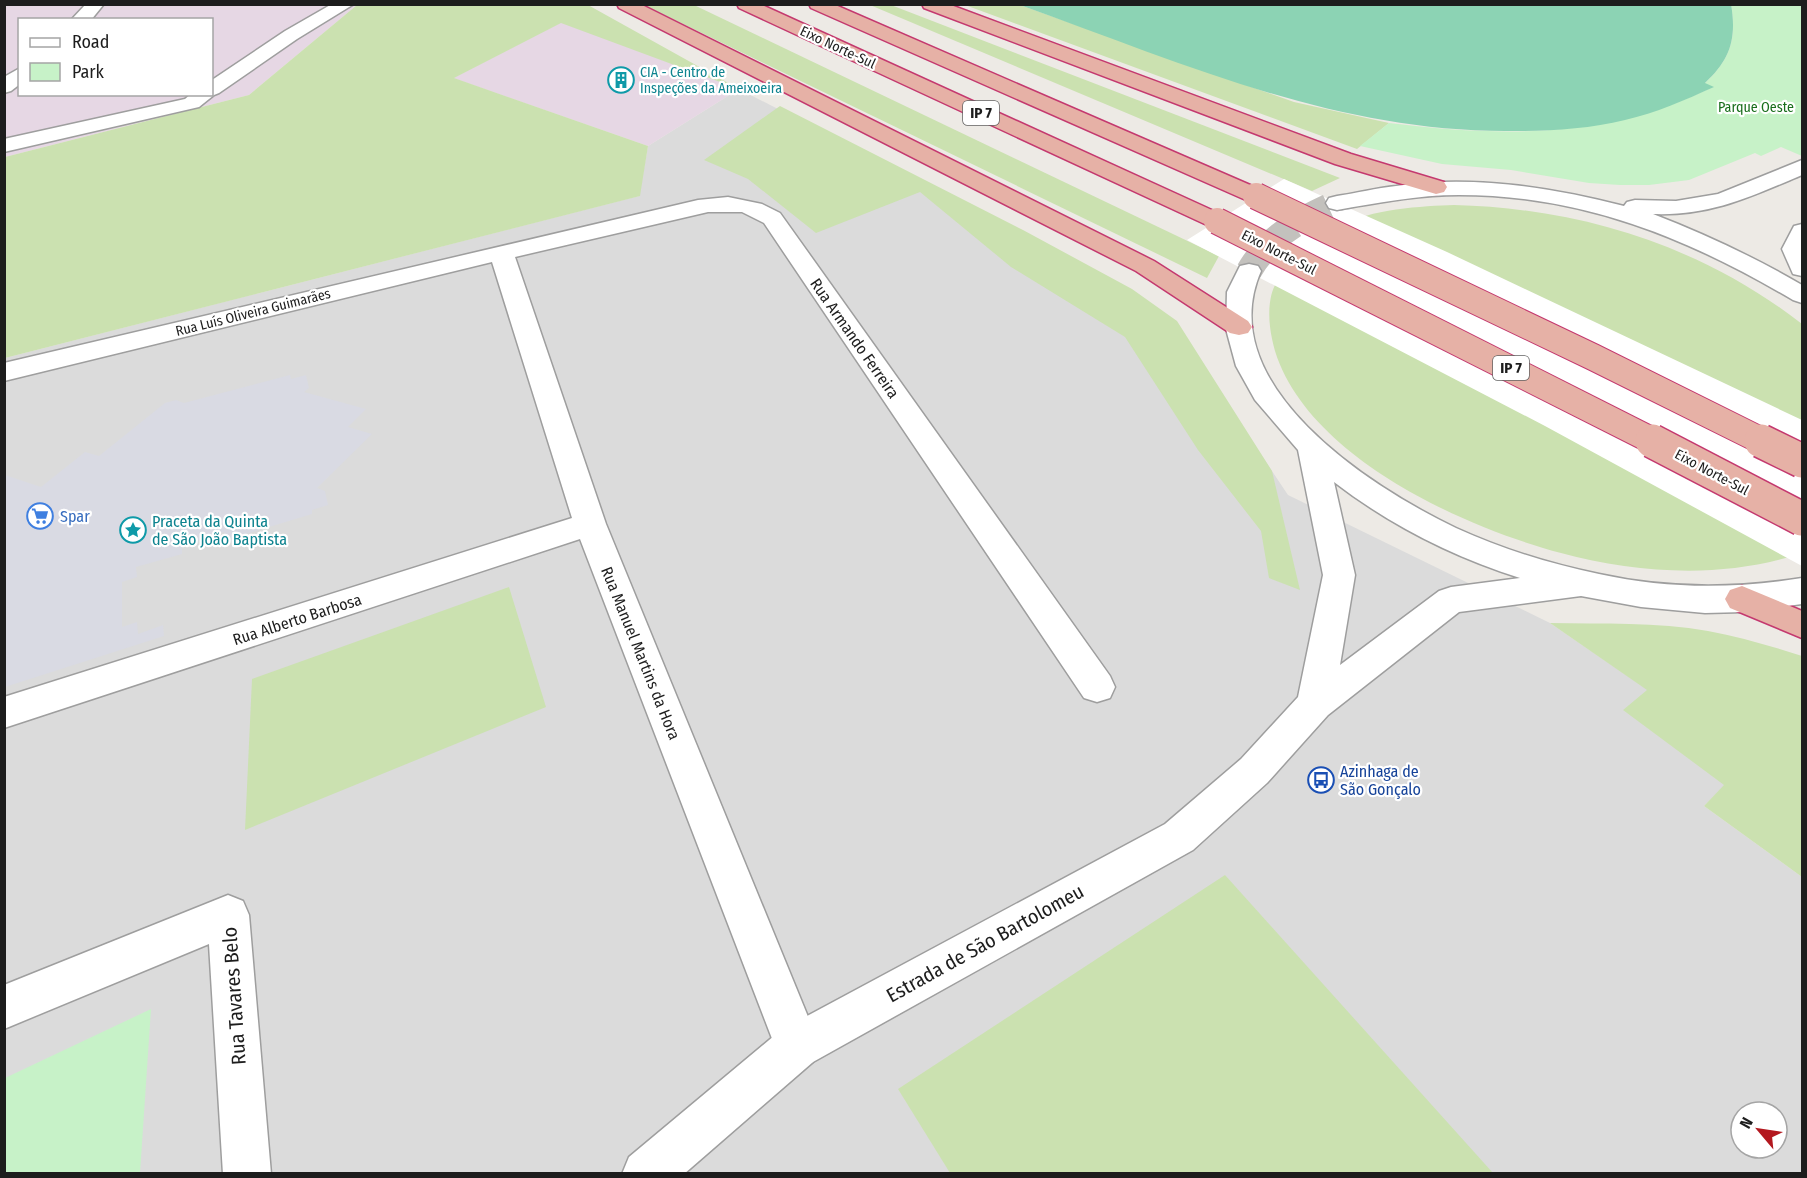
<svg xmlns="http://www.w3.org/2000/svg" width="1807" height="1178" font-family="'Fira Sans Condensed',sans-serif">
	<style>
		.residential { fill: #dbdbdb; fill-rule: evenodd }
		.industrial { fill: #e6d7e4; fill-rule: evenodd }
		.grass { fill: #cbe1b0 }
		.park { fill: #c7f2c8 }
		.pitch { fill: #8cd3b4 }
		.plaza { fill: #d9dae3 }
		.pier { fill: #fff }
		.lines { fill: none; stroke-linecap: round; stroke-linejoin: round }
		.tertiary-tunnel { stroke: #c3c1bd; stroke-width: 26; stroke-dasharray: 26 13; stroke-linecap: butt }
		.minor-casing { stroke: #9e9e9e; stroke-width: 3 }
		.tertiary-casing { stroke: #9e9e9e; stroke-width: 3 }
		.trunk-casing { stroke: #c4396f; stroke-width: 3 }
		.minor { fill: #fff; fill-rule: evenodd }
		.tertiary { fill: #fff; fill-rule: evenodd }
		.trunk { fill: #e6b1a6; fill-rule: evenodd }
		.trunk-bridge-far1-casing { stroke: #c4396f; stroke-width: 28; stroke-linecap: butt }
		.trunk-bridge-casing { stroke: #c4396f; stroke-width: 36; stroke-linecap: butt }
		.trunk-bridge-far1 { stroke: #e6b1a6; stroke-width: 26 }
		.trunk-bridge { stroke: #e6b1a6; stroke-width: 33 }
		.labels { text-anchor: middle; stroke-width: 4.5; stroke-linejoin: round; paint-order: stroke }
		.far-street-label { font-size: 14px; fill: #1d1d1d; stroke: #fff }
		.far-culture-label { font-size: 14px; fill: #0d838f; stroke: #fff; text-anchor: start }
		.far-park-label { font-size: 14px; fill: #196e1c; stroke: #fff }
		.shield { fill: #fff; stroke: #616161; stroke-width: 1.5 }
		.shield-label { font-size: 15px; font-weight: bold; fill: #1d1d1d }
		.street-label { font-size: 16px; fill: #1d1d1d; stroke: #fff }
		.shop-label { font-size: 16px; fill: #366cbe; stroke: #fff; text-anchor: start }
		.culture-label { font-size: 16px; fill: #0d838f; stroke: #fff; text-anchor: start }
		.transit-label { font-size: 16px; fill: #164399; stroke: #fff; text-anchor: start }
		.near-street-label { font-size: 20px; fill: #1d1d1d; stroke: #fff }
	</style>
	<rect width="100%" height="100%" fill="#edeae5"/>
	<path class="residential" d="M739 89 896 170 1184 339 1288 495 1550 623 1648 690 1624 710 1725 785 1704 806 1802 877V1173L5 1174V358L639 196 648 146ZM1741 1112H1777V1148H1741Z"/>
	<g class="industrial">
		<path d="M5 5H357L249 95 5 157ZM20 20H212V94H20Z"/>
		<path d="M562 22 739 89 648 146 453 78Z"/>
	</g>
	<g class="grass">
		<path d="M357 5H588L739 89 561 23 454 78 648 146 640 196 5 358V157L249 95Z"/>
		<path d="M644 5H694L1219 256 1207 278Z"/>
		<path d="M870 5H891L1340 178 1312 191Z"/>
		<path d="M965 5H1020L1294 102 1389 123 1357 149Z"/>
		<path d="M780 106 1023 230 1132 289 1177 321 1272 471 1300 590 1269 578 1261 531 1198 450 1125 337 1011 267 920 192 816 233 748 179 704 160Z"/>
		<path d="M1454 205C1580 208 1702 246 1802 324V553C1726 579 1639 574 1561 553 1463 527 1308 457 1275 351 1269 330 1264 297 1280 277 1287 268 1299 261 1308 254 1319 245 1331 234 1343 226 1367 209 1424 206 1454 205Z"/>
		<path d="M509 587 546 707 245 830 252 679Z"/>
		<path d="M1550 623C1602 624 1657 622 1708 631 1740 637 1771 646 1802 656V877L1704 806 1724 785 1623 710 1647 690Z"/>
		<path d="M1225 875 1493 1173H950L898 1089Z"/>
	</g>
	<g class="park">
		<path d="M1731 5H1802V156L1781 147 1761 156 1755 153 1689 180 1649 185H1620L1589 183 1511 170 1442 164 1360 146 1389 123C1507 137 1604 139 1713 87L1704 84C1730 60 1737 39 1731 5Z"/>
		<path d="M151 1009 140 1173H5V1078Z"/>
	</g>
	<path class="pitch" d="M1731 4C1737 39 1730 60 1705 83L1714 87C1685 100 1656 113 1625 120 1589 129 1550 131 1513 131 1336 133 1183 63 1020 5Z"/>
	<path class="plaza" d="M290 375 291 379 306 375 309 388 304 392 366 409 348 427 372 434 317 488 325 491 328 505 312 510V514L226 540 224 532 182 545V554L136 567 137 577 122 582V627L137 622 138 634 163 625 164 636 5 687V475L41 487 85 452 99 456 165 403 176 400 184 403Z"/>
	<path class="pier" d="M1284 179 1447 252 1802 420V566L1545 426 1187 240Z"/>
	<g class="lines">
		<path class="tertiary-tunnel" d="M1249 271C1269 236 1301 219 1337 203"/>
		<g class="minor-casing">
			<g id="minor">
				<path d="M86 4H104L91 20H71Z"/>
				<path d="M332 4H354L297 39 219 93 214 95 199 107 4 152V139L185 99 191 94H212V80L285 31Z"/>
				<path d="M20 68V84L11 91 4 93V77Z"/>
				<path d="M728 197 762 204 780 213 1110 676 1115 687 1110 698 1097 702 1084 698 764 223 742 212H708L515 257 606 524 820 1046 813 1062 797 1069 781 1062 580 539 4 728V697L572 518 492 262 4 381V363L698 200Z"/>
				<path d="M228 895 243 901 249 915 271 1174H223L209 944 4 1029V985Z"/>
			</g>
		</g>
		<g class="tertiary-casing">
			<g id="tertiary">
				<path d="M1802 160V175C1750 197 1711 216 1653 214 1705 234 1754 257 1802 285V303L1793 300C1688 238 1583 195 1459 195 1418 195 1377 203 1337 210L1329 208 1326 203 1329 198 1337 196C1357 193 1376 188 1396 186 1472 175 1550 187 1624 206L1627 202 1635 200 1676 201 1718 194Z"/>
				<path d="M1802 224V276L1793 274 1782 249 1794 226Z"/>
				<path d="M1249 264 1258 266 1261 271C1211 385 1370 487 1456 528 1502 549 1550 564 1599 574 1667 589 1733 589 1802 578V604L1744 612 1705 613 1641 607 1581 596 1459 612 1328 715 1267 783 1193 850 813 1062 684 1174H622L629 1157 781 1030 1165 824 1241 759 1298 697 1323 575 1298 450 1255 400 1236 366 1226 329 1227 292 1240 266ZM1334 482C1390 525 1453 557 1520 578L1451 587 1439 591 1340 665 1355 575Z"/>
			</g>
		</g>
		<g class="trunk-casing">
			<g id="trunk">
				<path d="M617 4H640L1154 261 1248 321 1252 327 1248 333 1239 335 1230 333 1136 271 619 8Z"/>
				<path d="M737 4H760L1225 216 1229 221 1225 226 1217 228 1209 226 739 8Z"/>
				<path d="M809 4H833L1264 191 1267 196 1264 201 1256 203 1248 201 811 8Z"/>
				<path d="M922 4H948L1351 154 1444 182 1447 187 1444 192 1436 194 1335 164 924 8Z"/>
				<path d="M1742 586 1802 611V638L1730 608 1725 599 1730 590Z"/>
			</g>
		</g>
		<use href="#minor" class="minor"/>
		<use href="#tertiary" class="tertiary"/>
		<use href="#trunk" class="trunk"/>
		<g class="trunk-bridge-far1-casing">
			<g id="trunk-bridge-far1">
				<path d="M1256 196 1593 357 1764 442"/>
				<path d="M1217 221 1655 442"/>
			</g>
		</g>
		<g class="trunk-bridge-casing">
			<g id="trunk-bridge">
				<path d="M1652 441 1802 519"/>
				<path d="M1761 441 1802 461"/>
			</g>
		</g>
		<use href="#trunk-bridge-far1" class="trunk-bridge-far1"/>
		<use href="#trunk-bridge" class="trunk-bridge"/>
	</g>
	<defs>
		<g id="building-ring" transform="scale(1.35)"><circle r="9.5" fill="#fff" stroke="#0f9aa8" stroke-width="1.5"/><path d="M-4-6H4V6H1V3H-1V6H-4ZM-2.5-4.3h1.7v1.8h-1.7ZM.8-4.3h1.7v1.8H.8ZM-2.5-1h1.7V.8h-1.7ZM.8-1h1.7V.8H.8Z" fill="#0f9aa8"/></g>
		<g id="supermarket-ring" transform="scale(1.35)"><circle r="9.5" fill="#fff" stroke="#3f7fe0" stroke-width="1.5"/><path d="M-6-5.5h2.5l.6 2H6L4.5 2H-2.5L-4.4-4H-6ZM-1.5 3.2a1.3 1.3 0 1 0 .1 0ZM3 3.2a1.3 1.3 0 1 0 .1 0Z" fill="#3f7fe0"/></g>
		<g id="sight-ring" transform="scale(1.35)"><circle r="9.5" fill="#fff" stroke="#0f9aa8" stroke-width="1.5"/><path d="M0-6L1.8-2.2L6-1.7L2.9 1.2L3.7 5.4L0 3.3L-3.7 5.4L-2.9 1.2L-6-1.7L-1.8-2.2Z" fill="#0f9aa8"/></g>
		<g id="bus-ring" transform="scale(1.35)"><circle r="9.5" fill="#fff" stroke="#1a4fb4" stroke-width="1.5"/><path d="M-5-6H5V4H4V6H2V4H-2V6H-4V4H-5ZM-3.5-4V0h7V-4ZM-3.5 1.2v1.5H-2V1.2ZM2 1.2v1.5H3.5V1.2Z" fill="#1a4fb4"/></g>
	</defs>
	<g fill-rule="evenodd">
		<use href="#building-ring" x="621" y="80"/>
		<use href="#supermarket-ring" x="40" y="516"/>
		<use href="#sight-ring" x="133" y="530"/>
		<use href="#bus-ring" x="1321" y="780"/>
	</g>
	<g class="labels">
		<g class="far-street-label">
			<text transform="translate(838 47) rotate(25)" y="5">Eixo Norte-Sul</text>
			<text transform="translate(1279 252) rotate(27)" y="5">Eixo Norte-Sul</text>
			<text transform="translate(253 312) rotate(-14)" y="5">Rua Luís Oliveira Guimarães</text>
			<text transform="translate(1712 472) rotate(28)" y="5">Eixo Norte-Sul</text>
		</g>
		<g class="far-culture-label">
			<text x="640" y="77">CIA - Centro de<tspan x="640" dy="16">Inspeções da Ameixoeira</tspan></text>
		</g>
		<g class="far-park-label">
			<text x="1756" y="112">Parque Oeste</text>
		</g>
		<g class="shield">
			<rect x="963" y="101" width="36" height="24" rx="4.5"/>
			<rect x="1493" y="356" width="36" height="24" rx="4.5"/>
		</g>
		<g class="shield-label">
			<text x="981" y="118">IP 7</text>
			<text x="1511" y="373">IP 7</text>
		</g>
		<g class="street-label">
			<text transform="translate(855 338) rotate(55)" y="6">Rua Armando Ferreira</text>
			<text transform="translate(297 619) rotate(-18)" y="6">Rua Alberto Barbosa</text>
			<text transform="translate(641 653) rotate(68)" y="6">Rua Manuel Martins da Hora</text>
		</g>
		<g class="shop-label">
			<text x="60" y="522">Spar</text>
		</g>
		<g class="culture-label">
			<text x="152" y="527">Praceta da Quinta<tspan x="152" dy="18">de São João Baptista</tspan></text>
		</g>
		<g class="transit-label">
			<text x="1340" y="777">Azinhaga de<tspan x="1340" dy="18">São Gonçalo</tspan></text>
		</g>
		<g class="near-street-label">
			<text transform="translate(985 943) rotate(-29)" y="7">Estrada de São Bartolomeu</text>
			<text transform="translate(234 996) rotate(-94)" y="7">Rua Tavares Belo</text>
		</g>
	</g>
	<rect width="1807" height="1178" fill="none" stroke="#1d1d1d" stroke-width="12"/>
	<rect x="18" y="18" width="195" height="78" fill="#ffffff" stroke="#a5a5a5" stroke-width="1.5"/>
	<rect x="30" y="38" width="30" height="9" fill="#ffffff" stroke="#a5a5a5" stroke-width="1.5"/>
	<text x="72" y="48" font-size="18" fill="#1d1d1d">Road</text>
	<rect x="30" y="63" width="30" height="18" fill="#c7f2c8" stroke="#a5a5a5" stroke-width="1.5"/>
	<text x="72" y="78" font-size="18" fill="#1d1d1d">Park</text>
	<g transform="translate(1759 1130) rotate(299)"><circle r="28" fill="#ffffff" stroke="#a5a5a5" stroke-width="1.5"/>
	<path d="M0-4.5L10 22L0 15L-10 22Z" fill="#b3181f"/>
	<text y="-9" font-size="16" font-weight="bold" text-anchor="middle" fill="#1d1d1d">N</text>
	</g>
</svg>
